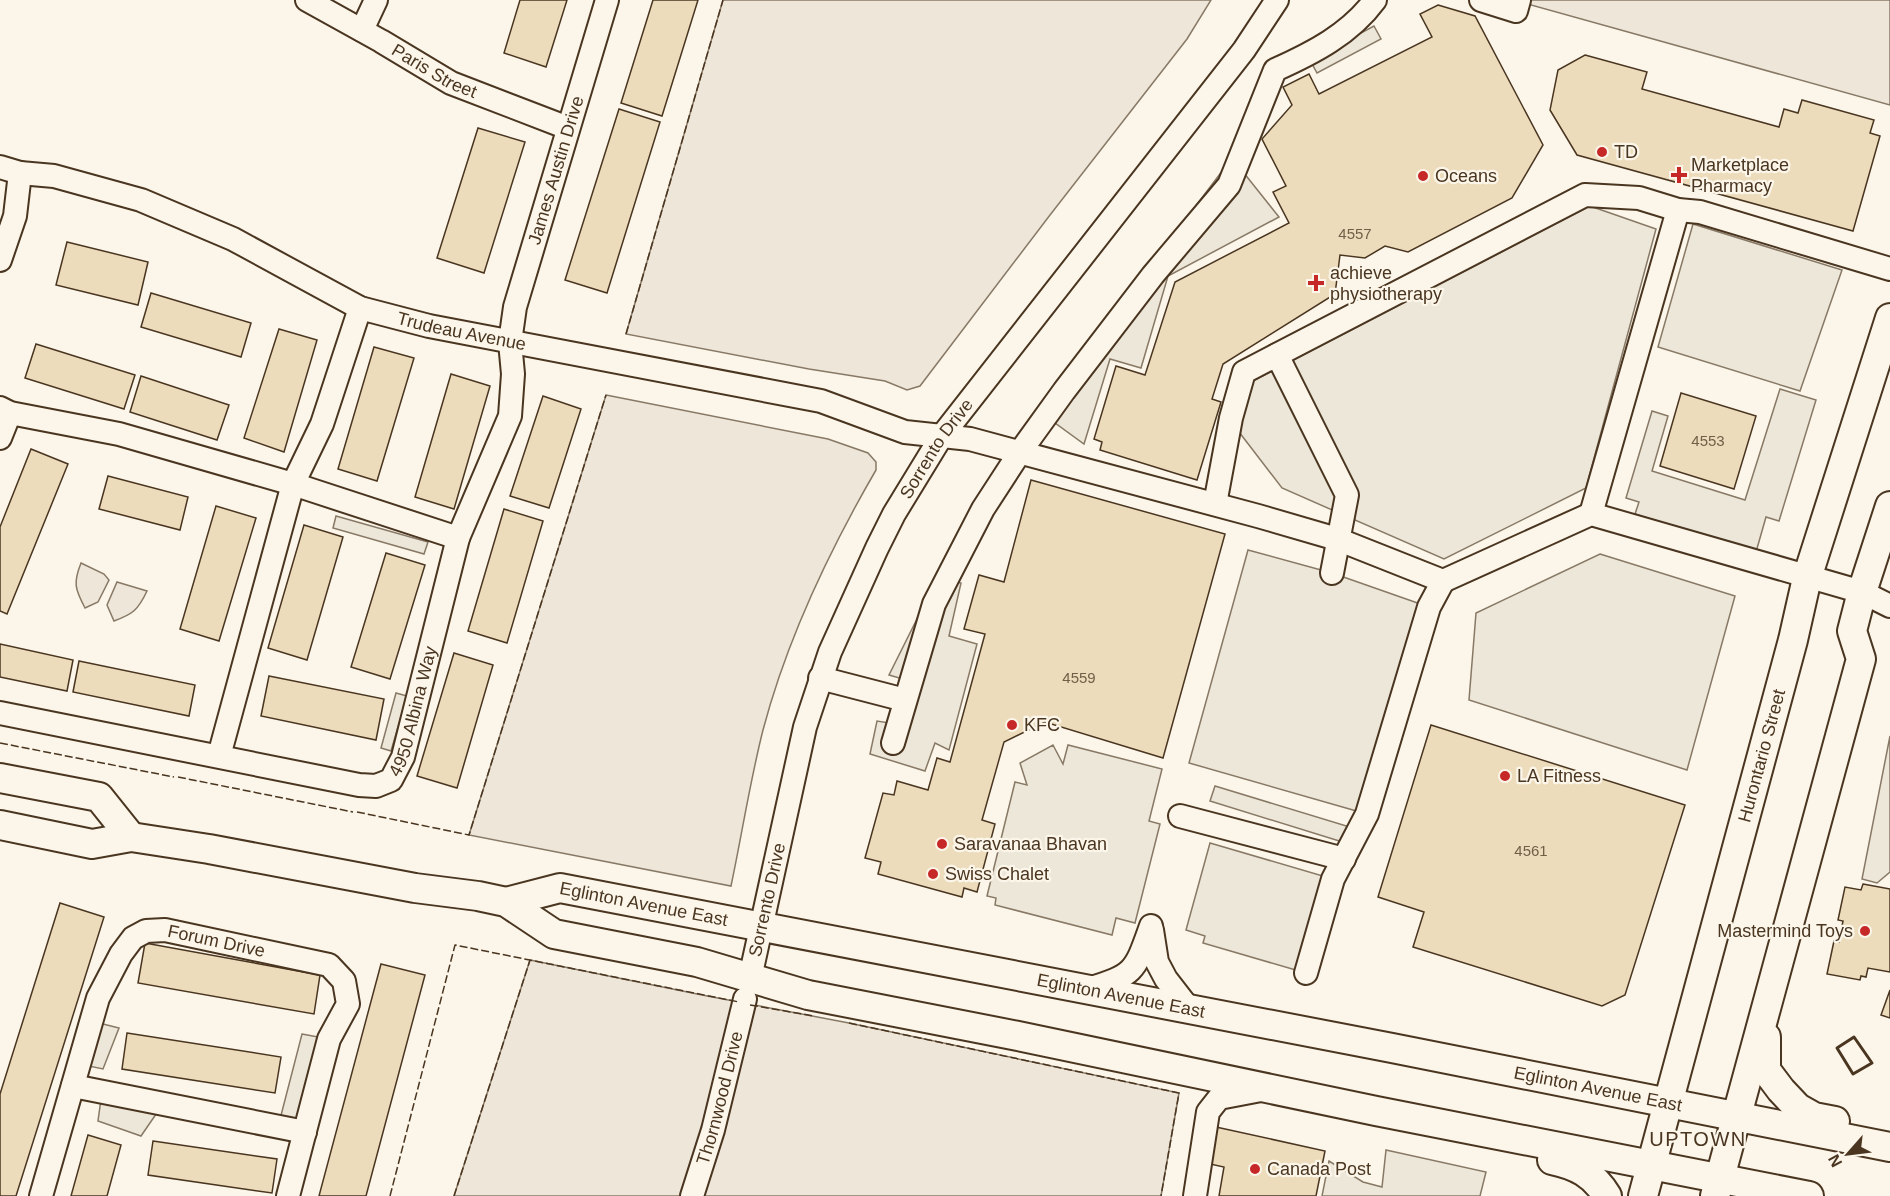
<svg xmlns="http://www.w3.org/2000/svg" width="1890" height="1196" font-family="Arial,sans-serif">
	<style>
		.green { fill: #ede6d9; stroke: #887966; stroke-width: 1.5 }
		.parking { fill: #ede7d9; stroke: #887966; stroke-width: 1.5 }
		.building { fill: #ecdcbc; stroke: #4a3520; stroke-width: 1.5 }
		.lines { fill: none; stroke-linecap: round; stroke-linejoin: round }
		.minor-casing { stroke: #4a3520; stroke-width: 26 }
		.major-casing { stroke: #4a3520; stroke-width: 32 }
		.minor { stroke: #fbf6e9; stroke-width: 22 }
		.major { stroke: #fbf6e9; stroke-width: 28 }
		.fence { stroke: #4a3520; stroke-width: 1.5; stroke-dasharray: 8 3; stroke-linecap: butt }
		.wall { stroke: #4a3520; stroke-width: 3 }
		.poi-dot { fill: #c62828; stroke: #fbf6e9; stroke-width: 2 }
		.labels { text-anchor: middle; stroke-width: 4.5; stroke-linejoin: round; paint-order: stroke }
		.number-label { font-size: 15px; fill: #725f47 }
		.street-label { font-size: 18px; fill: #4a3520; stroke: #fbf6e9 }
		.poi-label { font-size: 18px; fill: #4a3520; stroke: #fbf6e9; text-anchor: start }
		.neighbourhood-label { font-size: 20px; letter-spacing: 1.5px; fill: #4a3520; stroke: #fbf6e9 }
	</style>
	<rect width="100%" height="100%" fill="#fbf6e9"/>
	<g class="green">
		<path d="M723 0H1211L1187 39 1050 215 920 386 907 390 885 381 809 369 626 334Z"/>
		<path d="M1513 0H1890V105Z"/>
		<path d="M606 395 828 439 868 453 876 462V470C829 551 787 639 763 730 750 781 742 834 731 886L469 835Z"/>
		<path d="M81 563 104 574 109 580 98 602 85 608C75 589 73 583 81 563Z"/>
		<path d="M117 582 147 591C138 610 133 614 114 621L107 605Z"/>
		<path d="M530 960 702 995 849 1023 1179 1093 1161 1196H454Z"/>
	</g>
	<g class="parking">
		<path d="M1374 26 1381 39 1317 73 1310 60Z"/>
		<path d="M1232 158 1279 217 1168 276 1141 368 1110 359 1084 444 1040 412Z"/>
		<path d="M1590 206 1656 229 1586 488 1444 559 1282 488 1236 428 1249 383Z"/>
		<path d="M1693 224 1842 270 1800 391 1658 347Z"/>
		<path d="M1780 389 1816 400 1779 521 1766 517 1756 552 1635 514 1639 502 1626 498 1652 411 1668 416 1652 471 1745 500Z"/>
		<path d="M336 516 428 542 424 554 333 528Z"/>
		<path d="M1248 550 1332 573 1429 607 1367 814 1189 763Z"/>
		<path d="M1600 554 1735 596 1687 770 1469 700 1476 613Z"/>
		<path d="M938 577 961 583 949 636 977 644 949 750 935 743 925 771 870 754 877 721 889 723 903 679 889 675Z"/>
		<path d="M396 693 407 696 391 751 381 748Z"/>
		<path d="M1890 736V872L1877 883 1862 879Z"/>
		<path d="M1053 745 1063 764 1068 745 1162 769 1149 821 1160 824 1135 923 1116 918 1112 935 995 905 996 898 987 896 1015 782 1027 785 1020 763Z"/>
		<path d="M1215 786 1353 828 1349 844 1210 801Z"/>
		<path d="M1210 843 1333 879 1306 973 1203 943 1205 936 1186 930Z"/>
		<path d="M91 1021 119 1028 103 1069 79 1064Z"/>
		<path d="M302 1034 329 1039 305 1132 278 1127Z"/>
		<path d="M102 1092 163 1104 141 1136 98 1121Z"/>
		<path d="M1386 1150 1486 1172 1480 1196H1322L1329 1161 1363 1182 1382 1187Z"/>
	</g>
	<g class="building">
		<path d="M520 0H567L546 67 504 53Z"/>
		<path d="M653 0H698L662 116 621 103Z"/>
		<path d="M1438 5 1475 16 1543 145 1512 198 1408 252 1385 246 1365 258 1340 255 1335 294 1223 364 1212 399 1221 402 1197 480 1100 450 1102 442 1094 439 1116 366 1145 375 1175 282 1289 223 1273 192 1286 186 1262 139 1292 105 1283 87 1309 74 1319 94 1432 37 1420 14Z"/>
		<path d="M1585 55 1647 72 1642 89 1779 127 1784 109 1798 113 1802 100 1874 120 1870 133 1880 136 1853 231 1577 155 1550 110 1558 70Z"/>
		<path d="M619 109 660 122 607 293 565 280Z"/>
		<path d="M478 128 525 142 484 273 437 258Z"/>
		<path d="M67 242 148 262 138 305 56 285Z"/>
		<path d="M151 293 251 323 241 357 141 327Z"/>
		<path d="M279 329 317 340 284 452 244 438Z"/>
		<path d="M36 344 135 375 124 409 25 378Z"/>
		<path d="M374 347 414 358 377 481 338 469Z"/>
		<path d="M451 374 490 386 454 509 415 497Z"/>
		<path d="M141 376 229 405 217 440 130 412Z"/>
		<path d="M1681 393 1756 416 1734 489 1660 466Z"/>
		<path d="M543 396 581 409 549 508 510 496Z"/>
		<path d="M31 449 68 464 7 614 0 611V527Z"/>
		<path d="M108 476 188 497 180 530 99 509Z"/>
		<path d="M1031 480 1225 534 1163 758 1045 722 1004 742 982 820 995 824 977 892 964 888 962 897 878 874 881 862 865 858 883 793 894 795 897 781 928 790 937 758 950 762 985 634 964 629 979 575 1004 582Z"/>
		<path d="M216 506 256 518 219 641 180 629Z"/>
		<path d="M504 509 543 521 507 643 468 631Z"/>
		<path d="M304 525 343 537 307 660 268 648Z"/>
		<path d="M386 553 425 565 390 679 351 667Z"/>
		<path d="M0 644 73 660 67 691 0 677Z"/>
		<path d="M454 653 493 665 457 788 417 776Z"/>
		<path d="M79 661 195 685 189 716 73 692Z"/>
		<path d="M269 676 384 699 376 740 261 716Z"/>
		<path d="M1431 725 1685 805 1625 995 1602 1006 1413 947 1424 912 1378 897Z"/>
		<path d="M1863 884 1890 889V972L1868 968 1866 977 1861 976 1860 980 1827 974 1834 941 1839 942 1843 921 1838 920 1845 887 1861 890Z"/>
		<path d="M60 903 104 917 16 1196H0V1094Z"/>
		<path d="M145 943 320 975 314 1014 138 983Z"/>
		<path d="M381 964 425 975 366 1196H319Z"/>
		<path d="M1890 990V1018L1881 1015Z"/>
		<path d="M127 1033 281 1057 275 1093 122 1069Z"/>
		<path d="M1216 1127 1325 1151 1316 1196H1219L1224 1167 1210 1164Z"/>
		<path d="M88 1135 121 1145 107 1196H71Z"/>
		<path d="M153 1141 277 1159 272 1193 148 1175Z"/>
	</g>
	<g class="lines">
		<g class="minor-casing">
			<g id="minor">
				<path id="s1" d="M307 0 381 41 451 83 568 128"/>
				<path d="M1481 0 1516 11 1519 0"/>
				<path d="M362 30 376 0"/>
				<path id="s2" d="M0 167 20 173 54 176 141 200 233 239 360 308 429 326 821 401 905 432 970 439 1258 516 1337 539 1443 581 1591 514 1862 592 1890 606"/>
				<path d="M0 260 15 216 20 173"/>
				<path d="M1277 355 1347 495 1332 573"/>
				<path d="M0 408 10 413 119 434 293 484 458 538"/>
				<path d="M0 438 10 413"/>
				<path d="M1215 504 1231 418 1244 372 1585 195 1639 198 1678 210 1700 212 1890 269"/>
				<path d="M1591 514 1678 210"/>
				<path d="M820 678 905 700"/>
				<path id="s3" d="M0 713 359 785 376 786 391 780 403 757 458 538 510 416 513 374 510 342 515 307 607 0"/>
				<path d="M893 743 934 604 983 509 1020 452 1064 391 1153 275 1229 185 1275 70C1313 53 1350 34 1375 0"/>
				<path d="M219 756 293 484 322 424 360 308"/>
				<path d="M1180 816 1344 859"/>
				<path d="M1152 930 1157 962 1166 979 1190 1010"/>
				<path d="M1306 973 1333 879 1367 814 1429 607 1443 581"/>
				<path id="s4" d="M750 978 805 727 830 652 877 548 894 514 941 437 1244 50 1277 0"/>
				<path d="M1088 989C1135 975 1135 971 1151 926"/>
				<path d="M73 1086 305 1132"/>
				<path id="s5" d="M41 1196 98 998 121 954 133 938 146 931 165 930 329 965 344 981 348 1004 329 1039 288 1196"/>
				<path id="s6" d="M692 1196 713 1130 745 999"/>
				<path d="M1195 1196 1208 1112 1219 1098 1261 1090"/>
			</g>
		</g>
		<g class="major-casing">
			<g id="major">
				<path d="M0 778 99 797 131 837"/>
				<path d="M0 825 92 844 131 837 209 849 415 888 478 896 506 902 554 934 697 962 808 995 1018 1036 1376 1111 1809 1196"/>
				<path id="s7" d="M506 902 560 888 1392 1048 1890 1147"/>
				<path d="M1766 1037V1070L1781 1090 1798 1108 1814 1117 1835 1121"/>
				<path d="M1552 1160C1576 1165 1594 1174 1607 1196"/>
				<path id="s8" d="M1643 1196 1793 640 1807 578 1890 318"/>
				<path d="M1715 1196 1861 659 1852 631 1862 592 1890 506"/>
			</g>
		</g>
		<use href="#minor" class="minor"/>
		<use href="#major" class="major"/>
		<g class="fence">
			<path d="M626 334 723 0"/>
			<path d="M0 743 174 777"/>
			<path d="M178 777 353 812"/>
			<path d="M357 812 469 835 606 395"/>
			<path d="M750 1005 814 1016"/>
			<path d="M849 1023 1179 1093 1161 1196"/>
			<path d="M390 1196 455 945 739 1002"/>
			<path d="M454 1196 530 960"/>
		</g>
		<path class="wall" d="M1854 1037 1872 1063 1853 1074 1837 1048Z"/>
	</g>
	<g class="poi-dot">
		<circle cx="1602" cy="152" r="6"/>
		<path d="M1676 166h6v6h6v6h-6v6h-6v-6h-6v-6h6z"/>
		<circle cx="1423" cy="176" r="6"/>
		<path d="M1313 274h6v6h6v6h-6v6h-6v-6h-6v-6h6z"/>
		<circle cx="1012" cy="725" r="6"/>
		<circle cx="1505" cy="776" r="6"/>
		<circle cx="942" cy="844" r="6"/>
		<circle cx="933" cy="874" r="6"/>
		<circle cx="1865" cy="931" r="6"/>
		<circle cx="1255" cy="1169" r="6"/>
	</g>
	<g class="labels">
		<g class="number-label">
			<text x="1355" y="239">4557</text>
			<text x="1708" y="446">4553</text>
			<text x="1079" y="683">4559</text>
			<text x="1531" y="856">4561</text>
		</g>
		<g class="street-label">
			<text dy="6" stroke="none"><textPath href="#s1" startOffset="146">Paris Street</textPath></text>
			<text dy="6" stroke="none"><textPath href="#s3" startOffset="1036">James Austin Drive</textPath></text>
			<text dy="6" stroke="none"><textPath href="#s2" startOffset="494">Trudeau Avenue</textPath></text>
			<text dy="6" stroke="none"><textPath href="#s4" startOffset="566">Sorrento Drive</textPath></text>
			<text dy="6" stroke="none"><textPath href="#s3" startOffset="472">4950 Albina Way</textPath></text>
			<text dy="6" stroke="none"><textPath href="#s8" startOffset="456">Hurontario Street</textPath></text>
			<text dy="6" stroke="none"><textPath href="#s4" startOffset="80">Sorrento Drive</textPath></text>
			<text dy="6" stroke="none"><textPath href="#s7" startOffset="141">Eglinton Avenue East</textPath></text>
			<text dy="6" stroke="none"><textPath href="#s5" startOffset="362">Forum Drive</textPath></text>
			<text dy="6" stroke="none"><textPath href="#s7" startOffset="627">Eglinton Avenue East</textPath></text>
			<text dy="6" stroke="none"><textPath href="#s7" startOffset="1113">Eglinton Avenue East</textPath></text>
			<text dy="6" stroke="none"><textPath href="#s6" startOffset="102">Thornwood Drive</textPath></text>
		</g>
		<g class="poi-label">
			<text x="1614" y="158">TD</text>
			<text x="1691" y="171">Marketplace<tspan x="1691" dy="21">Pharmacy</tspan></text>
			<text x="1435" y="182">Oceans</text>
			<text x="1330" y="279">achieve<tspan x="1330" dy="21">physiotherapy</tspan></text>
			<text x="1024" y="731">KFC</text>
			<text x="1517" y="782">LA Fitness</text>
			<text x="954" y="850">Saravanaa Bhavan</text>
			<text x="945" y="880">Swiss Chalet</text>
			<text x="1853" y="937" text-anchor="end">Mastermind Toys</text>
			<text x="1267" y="1175">Canada Post</text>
		</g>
		<g class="neighbourhood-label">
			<text x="1698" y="1146">UPTOWN</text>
		</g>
	</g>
	<g transform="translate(1848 1154) rotate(242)" stroke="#fbf6e9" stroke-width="4.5" paint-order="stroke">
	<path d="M0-4.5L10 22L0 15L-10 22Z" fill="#4a3520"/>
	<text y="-9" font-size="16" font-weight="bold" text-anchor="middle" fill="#4a3520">N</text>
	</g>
</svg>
